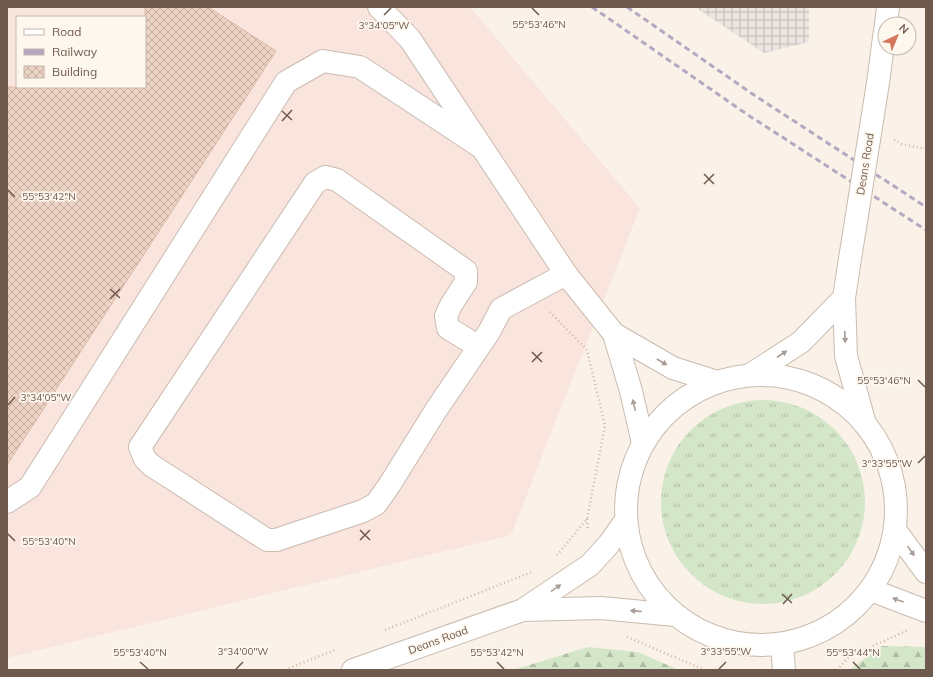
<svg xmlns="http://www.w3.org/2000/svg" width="933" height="677" font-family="Mulish,sans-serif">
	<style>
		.commercial { fill: #f9e5dd; fill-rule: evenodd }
		.industrial { fill: url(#industrial-grid) }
		.grass { fill: url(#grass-tufts) }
		.forest { fill: url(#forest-firs) }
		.building { fill: url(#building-cross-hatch); stroke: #dcb9a5 }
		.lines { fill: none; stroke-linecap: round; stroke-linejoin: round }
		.minor-casing { stroke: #cabbaf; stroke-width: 24 }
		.path { stroke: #d1b6a6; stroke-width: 2.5; stroke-dasharray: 1 3; stroke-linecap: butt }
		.minor { stroke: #fff; stroke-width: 22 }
		.rail { stroke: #b5a7c2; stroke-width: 3; stroke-dasharray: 6 4; stroke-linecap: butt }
		.minor-bridge-casing { stroke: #cabbaf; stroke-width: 24; stroke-linecap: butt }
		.minor-bridge { stroke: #fff; stroke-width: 22 }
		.oneway { fill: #a99c95 }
		.ticks { fill: none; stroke: #705a4f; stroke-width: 1.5 }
		.labels { text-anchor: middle; stroke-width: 3.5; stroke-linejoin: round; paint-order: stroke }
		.street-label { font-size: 11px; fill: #705a4f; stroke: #fdf7ee }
		.ticks-label { font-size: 10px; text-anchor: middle; fill: #705a4f; stroke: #fdf7ee; stroke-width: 3.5; stroke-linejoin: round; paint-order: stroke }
	</style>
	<defs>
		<pattern id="industrial-grid" width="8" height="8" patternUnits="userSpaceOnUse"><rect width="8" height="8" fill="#ebe5e1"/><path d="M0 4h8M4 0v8" fill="none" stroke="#c3bdb9"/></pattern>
		<pattern id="grass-tufts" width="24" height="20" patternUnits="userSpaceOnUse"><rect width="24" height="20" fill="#d4e6c8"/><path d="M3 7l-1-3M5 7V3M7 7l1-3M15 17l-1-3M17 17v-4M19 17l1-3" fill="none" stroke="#b0bda5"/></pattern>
		<pattern id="forest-firs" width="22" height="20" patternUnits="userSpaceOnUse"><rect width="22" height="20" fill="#d4e6c8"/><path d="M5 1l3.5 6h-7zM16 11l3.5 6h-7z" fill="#b0bda5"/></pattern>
		<pattern id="building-cross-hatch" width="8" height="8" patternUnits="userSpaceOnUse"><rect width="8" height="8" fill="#ecd3c3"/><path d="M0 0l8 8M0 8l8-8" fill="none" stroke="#c4aea1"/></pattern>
	</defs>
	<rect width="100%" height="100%" fill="#faf2e8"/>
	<path class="commercial" d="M7 7H470L640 208 511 535 7 658ZM17 17H145V87H17Z"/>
	<path class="industrial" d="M695 7H809V42L764 53Z"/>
	<circle class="grass" cx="763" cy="502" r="102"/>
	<g class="forest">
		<path d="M882 646 926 647V670H849Z"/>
		<path d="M588 647 638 652 679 670H513Z"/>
	</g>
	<path class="building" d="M145 7H208L276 51 7 465V87H145Z"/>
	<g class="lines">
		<g class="minor-casing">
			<g id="minor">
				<path d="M379 7 410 39 566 274 614 334"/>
				<path d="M886 24 888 7"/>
				<path d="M878 83 885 30"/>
				<path d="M849 265 844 298 846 356 865 424"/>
				<path d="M479 347 448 328 446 316 451 305 466 282V271L337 180 325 177 315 183 140 447 145 459 151 465 267 540H276L363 511 376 504 390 484 436 410 489 332 501 309 566 274"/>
				<path d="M750 375 801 342 844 298"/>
				<circle cx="761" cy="510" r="135"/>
				<path d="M643 443 631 391 614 334 673 368 717 382"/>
				<path d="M7 502 30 487 286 82 323 61 360 67 481 147"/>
				<path d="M895 530 926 572"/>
				<path d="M871 590 926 611"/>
				<path d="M523 610 601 608 675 615"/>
				<path d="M782 644 784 670"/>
				<path d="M353 670 523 610 590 565 609 544 626 520"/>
			</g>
		</g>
		<g class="path">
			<path d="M894 140 902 144 926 149"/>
			<path d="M550 312 587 350 605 426 587 519 557 555"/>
			<path d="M587 519 588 530"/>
			<path d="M385 630 532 572"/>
			<path d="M627 637 705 670"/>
			<path d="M285 670 337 649"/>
			<path d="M837 670 849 657 908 630"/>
		</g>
		<use href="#minor" class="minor"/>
		<g class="rail">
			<path d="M592 7 748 115 926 230"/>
			<path d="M627 7 754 95 926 207"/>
		</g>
		<g class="minor-bridge-casing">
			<path id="minor-bridge" d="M849 265 878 83"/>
		</g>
		<use href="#minor-bridge" class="minor-bridge"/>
	</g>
	<defs><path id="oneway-solid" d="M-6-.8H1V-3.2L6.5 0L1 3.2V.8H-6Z"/></defs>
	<g class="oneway">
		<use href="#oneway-solid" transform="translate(845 337) rotate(88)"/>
		<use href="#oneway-solid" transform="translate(782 354) rotate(-33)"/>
		<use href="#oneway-solid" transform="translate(662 362) rotate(30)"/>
		<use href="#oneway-solid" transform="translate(634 405) rotate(-103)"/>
		<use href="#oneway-solid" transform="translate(911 551) rotate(54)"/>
		<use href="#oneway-solid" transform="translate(556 588) rotate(-34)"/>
		<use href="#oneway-solid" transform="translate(898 600) rotate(-160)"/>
		<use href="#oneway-solid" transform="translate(636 611) rotate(-175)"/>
	</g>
	<path class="ticks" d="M532 8 539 15M384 15 391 8M282 111 292 120M282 121 292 110M704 174 714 184M704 184 714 174M8 190 15 197M110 289 120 298M110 299 120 289M532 352 542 362M532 362 542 352M918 380 925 387M8 405 15 397M918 463 925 456M360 530 370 540M8 534 15 541M360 540 370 530M782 594 792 603M783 604 792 594M140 662 148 669M497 662 504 669M853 662 860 669M236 669 243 662M719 669 726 662"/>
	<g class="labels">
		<g class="street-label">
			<text transform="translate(865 164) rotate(-81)" y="4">Deans Road</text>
			<text transform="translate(438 640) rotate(-20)" y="4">Deans Road</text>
		</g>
	</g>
	<g class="ticks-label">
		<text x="539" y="28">55°53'46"N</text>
		<text x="384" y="29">3°34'05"W</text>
		<text x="49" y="200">55°53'42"N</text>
		<text x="884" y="384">55°53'46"N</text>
		<text x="46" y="401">3°34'05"W</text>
		<text x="887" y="467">3°33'55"W</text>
		<text x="49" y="545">55°53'40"N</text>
		<text x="243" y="655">3°34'00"W</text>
		<text x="726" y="655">3°33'55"W</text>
		<text x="140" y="656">55°53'40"N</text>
		<text x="497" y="656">55°53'42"N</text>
		<text x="853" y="656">55°53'44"N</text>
	</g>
	<rect width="933" height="677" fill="none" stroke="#705a4f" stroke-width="16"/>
	<rect x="16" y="16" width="130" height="72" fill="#fdf7ee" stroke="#c5b8ae"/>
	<rect x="24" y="29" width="20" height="6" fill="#ffffff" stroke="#c5b8ae"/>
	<text x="52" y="36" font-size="12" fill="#705a4f">Road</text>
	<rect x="24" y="49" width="20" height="6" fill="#b5a7c2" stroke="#c5b8ae"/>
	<text x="52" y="56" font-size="12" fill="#705a4f">Railway</text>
	<rect x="24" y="66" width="20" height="12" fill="url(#building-cross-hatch)" stroke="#c5b8ae"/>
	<text x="52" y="76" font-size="12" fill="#705a4f">Building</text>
	<g transform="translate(897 36) rotate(44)"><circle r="19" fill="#fdf7ee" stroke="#c5b8ae"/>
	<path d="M0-3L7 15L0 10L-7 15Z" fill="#d5755c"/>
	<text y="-6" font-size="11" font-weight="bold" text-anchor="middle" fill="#705a4f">N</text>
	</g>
</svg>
